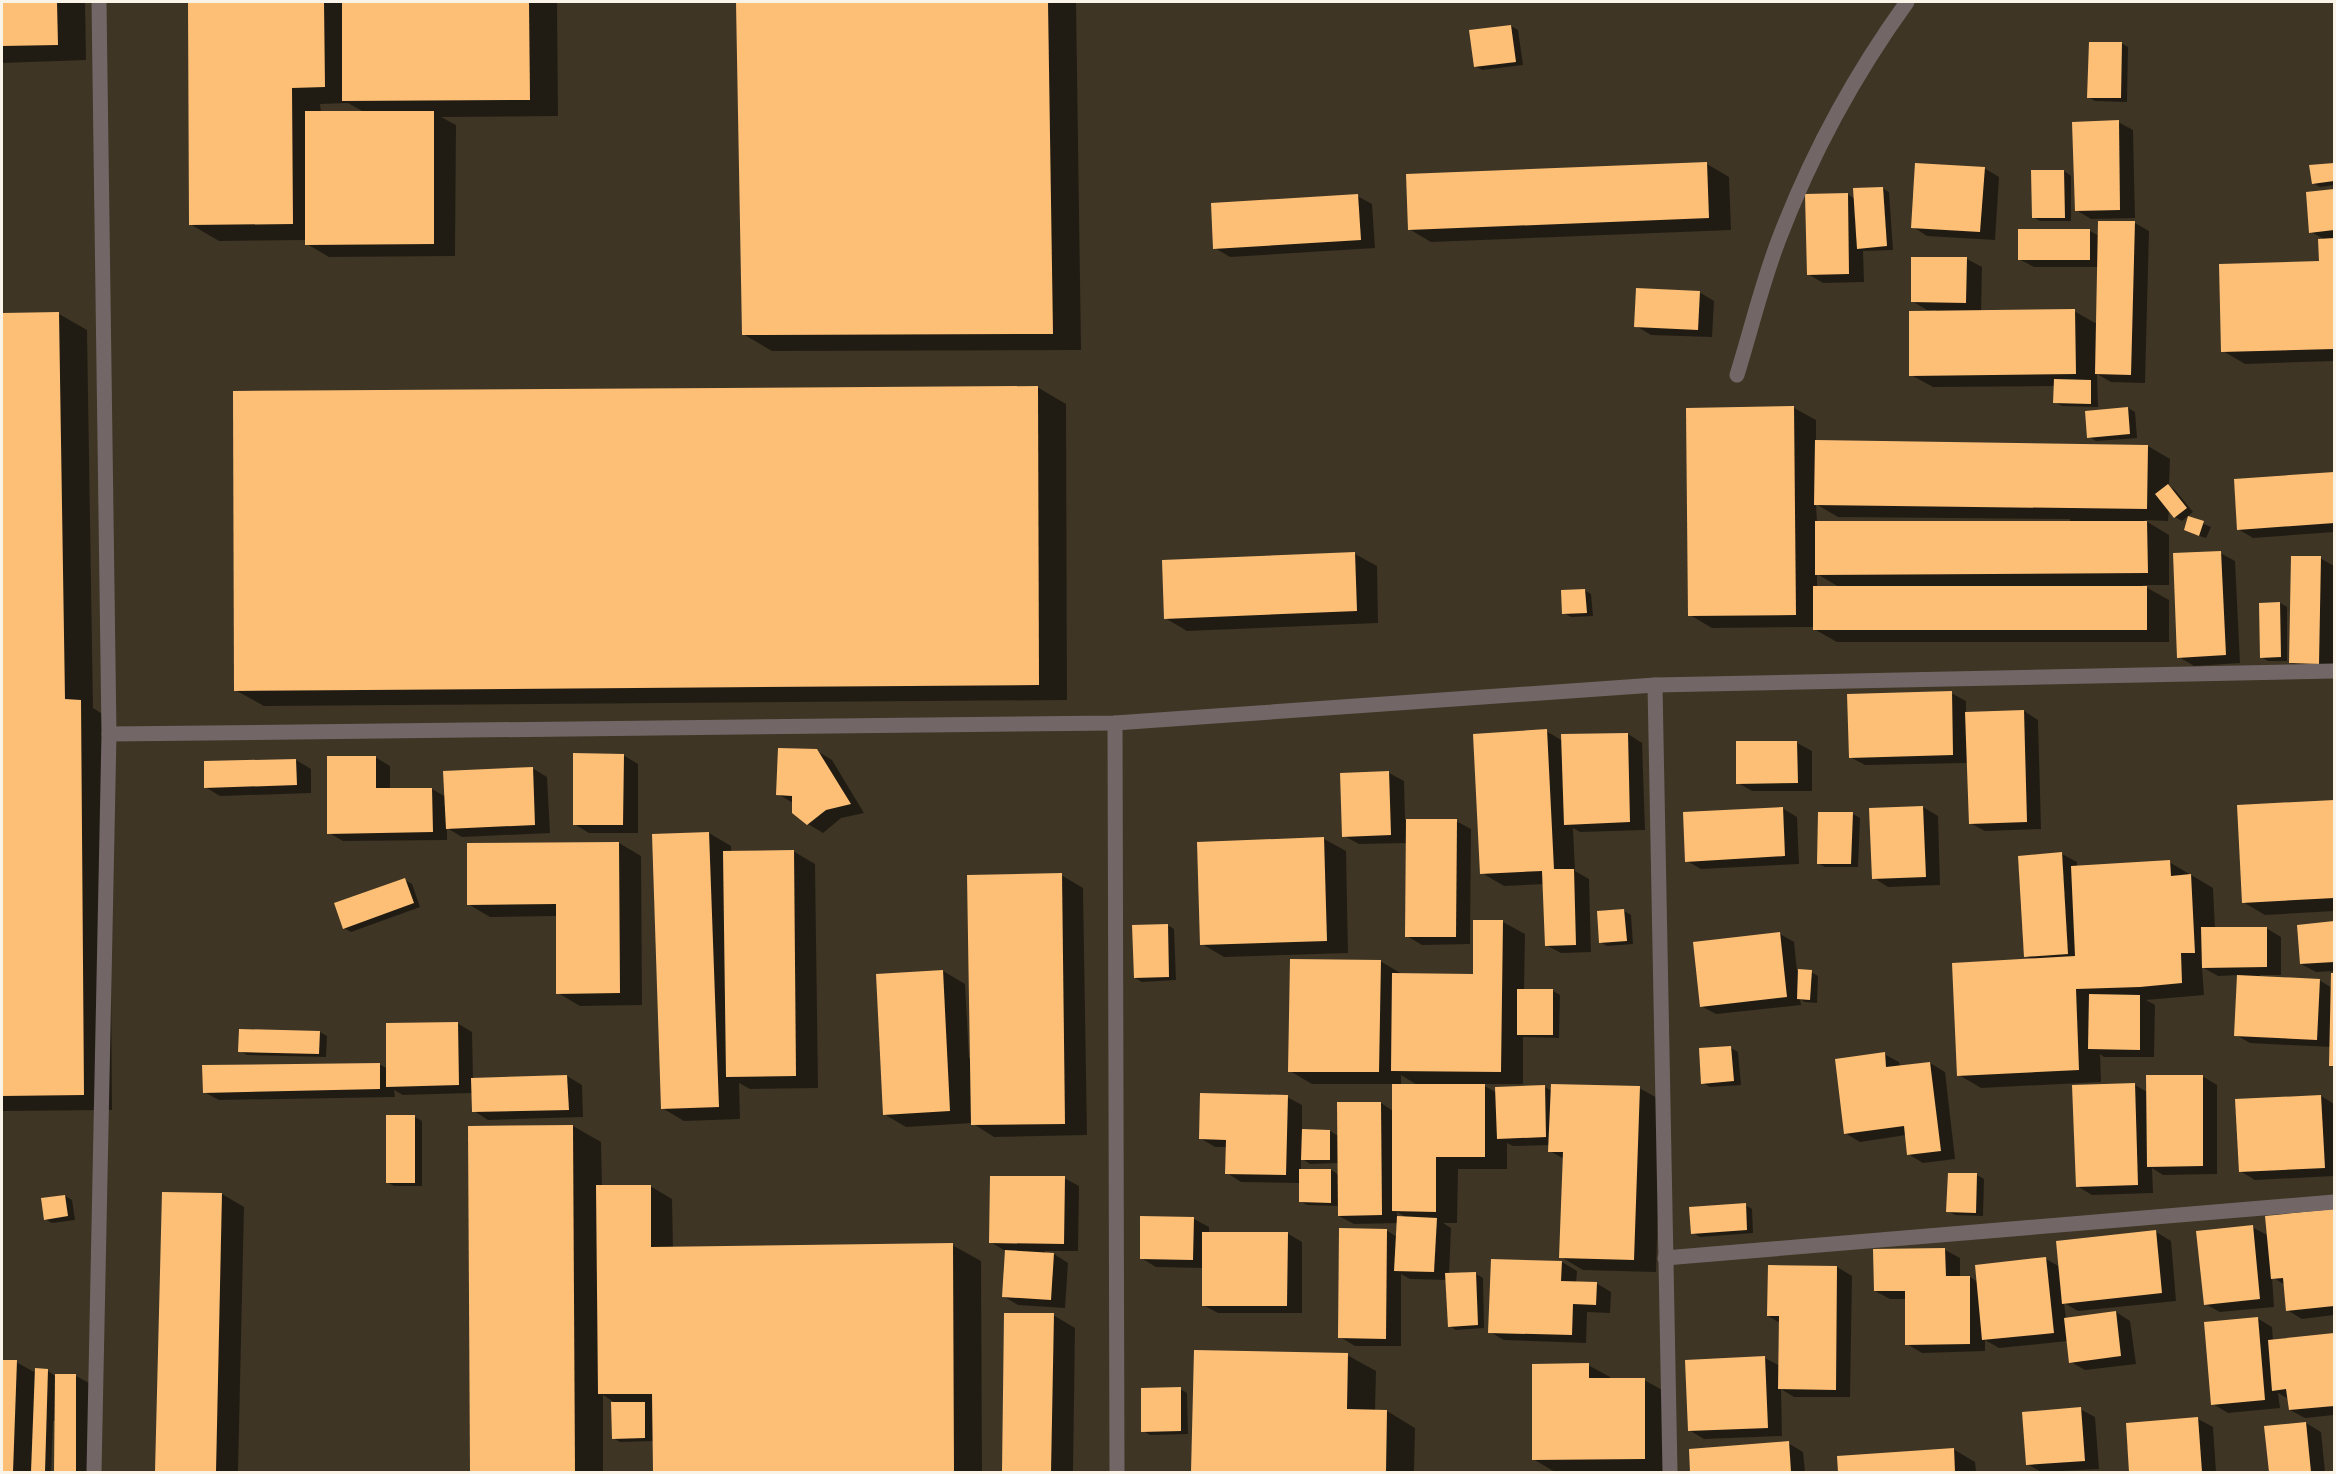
<svg xmlns="http://www.w3.org/2000/svg" width="2336" height="1474" font-family="Ubuntu,sans-serif">
	<style>
		.shadow { fill: #0007; fill-rule: evenodd }
		.building { fill: #fdbf76 }
		.lines { fill: none; stroke-linecap: round; stroke-linejoin: round }
		.minor { stroke: #726766; stroke-width: 15 }
	</style>
	<rect width="100%" height="100%" fill="#3e3524"/>
	<g class="shadow">
		<path d="M2 2H85L86 60 2 63Z"/>
		<path d="M189 2H557L558 116 441 117 456 125 455 256 329 257 307 244V240L219 241 190 224ZM348 103 364 112H321L320 104Z"/>
		<path d="M738 2H1076L1081 350 772 351 743 334Z"/>
		<path d="M1511 26 1518 30 1523 65 1482 70 1475 66Z"/>
		<path d="M2121 43 2128 47 2127 102 2095 101 2088 97Z"/>
		<path d="M2118 122 2133 130 2135 218 2091 219 2076 210Z"/>
		<path d="M1707 164 1729 177 1731 230 1431 242 1409 229Z"/>
		<path d="M2334 164V185L2320 187 2313 183 2311 167Z"/>
		<path d="M1984 168 1999 177 1995 240 1927 236 1913 227Z"/>
		<path d="M2064 171 2071 176V221H2040L2033 217Z"/>
		<path d="M1882 188 1889 192 1893 250 1863 251 1864 282 1823 283 1808 274 1847 194 1855 199Z"/>
		<path d="M2334 190V361L2245 364 2223 351 2320 262 2326 240 2311 232 2307 193Z"/>
		<path d="M1357 196 1372 204 1375 248 1230 257 1215 248Z"/>
		<path d="M2135 223 2149 231 2145 383 2111 382 2097 374 2098 407 2062 406 2055 402V386L1933 387 1911 375 1936 313V310H1927L1912 301 1967 259 1982 267 1981 312 2074 311 2097 324 2098 267H2034L2019 259 2090 231 2099 236Z"/>
		<path d="M1699 292 1714 301 1712 337 1651 335 1636 326Z"/>
		<path d="M59 314 87 330 93 708 109 718 112 1110 2 1111V315Z"/>
		<path d="M1037 387 1066 404 1067 700 264 706 235 690Z"/>
		<path d="M1794 408 1816 420V442L2148 446 2170 459 2169 486 2175 490 2193 512 2182 521 2175 517 2169 509 2168 521 2144 520 2169 535V585H2142L2169 600V642H1837L1814 629V627L1712 628 1690 615ZM1816 504 1838 517 2070 519V522L1817 523ZM1817 574 1841 588H1817Z"/>
		<path d="M2128 408 2135 412 2137 438 2096 441 2089 437Z"/>
		<path d="M2334 473V532L2253 538 2238 529 2235 480Z"/>
		<path d="M2189 518 2211 527 2206 538 2193 534Z"/>
		<path d="M2220 553 2235 561 2240 663 2194 666 2179 657Z"/>
		<path d="M1355 554 1377 566 1378 623 1187 631 1165 618Z"/>
		<path d="M2320 558 2334 566 2333 672 2305 671 2290 663Z"/>
		<path d="M1584 590 1591 594 1593 616 1571 617 1564 613Z"/>
		<path d="M2280 603 2287 607V661H2268L2261 657Z"/>
		<path d="M1951 693 1966 701V713L2024 711 2038 720 2041 829 1985 831 1970 823 1968 763 1865 765 1850 757Z"/>
		<path d="M1546 731 1563 741 1628 734 1642 743 1645 830 1580 832 1573 828 1575 871 1589 879 1591 952 1561 953 1546 945 1544 884 1504 886 1482 873Z"/>
		<path d="M1797 743 1812 751V791H1752L1738 783Z"/>
		<path d="M817 751 832 760 864 813 841 818 823 833 808 824 793 803 778 794Z"/>
		<path d="M623 755 638 764V833H589L574 824Z"/>
		<path d="M375 757 390 766V790L432 789 446 797 532 768 547 777 550 833 462 837 447 828V840L343 841 329 833Z"/>
		<path d="M296 760 311 769V793L220 796 205 787Z"/>
		<path d="M1389 773 1404 781 1405 820 1456 821 1471 829 1470 944 1422 945 1407 936 1408 843 1359 844 1344 836Z"/>
		<path d="M2334 801V911L2265 915 2243 902 2239 806Z"/>
		<path d="M1923 807 1938 816 1940 885 1888 887 1874 878Z"/>
		<path d="M1782 808 1797 817 1799 864 1701 869 1687 861Z"/>
		<path d="M1853 814 1860 818 1858 867H1825L1818 863Z"/>
		<path d="M709 833 731 846V852L793 851 815 864 818 1088 750 1089 739 1083 740 1119 684 1121 662 1108Z"/>
		<path d="M1324 839 1346 851 1348 953 1224 957 1202 944Z"/>
		<path d="M619 843 641 856 642 1005 580 1006 558 993 557 916 490 917 468 904V845Z"/>
		<path d="M2062 854 2077 862V867L2169 862 2213 888 2215 929 2266 928 2281 937V975H2260V978L2319 980 2332 988 2334 974V1067L2330 1065 2331 1047 2250 1043 2236 1035 2239 975 2218 976 2202 967 2204 995 2146 1000 2155 1005 2154 1057H2104L2100 1054 2101 1082 1981 1088 1959 1075 2032 960 2026 956Z"/>
		<path d="M1061 875 1083 888 1087 1135 994 1137 972 1123 906 1127 884 1114 943 971 965 984 969 1058H971Z"/>
		<path d="M405 880 412 884 420 907 351 932 344 928Z"/>
		<path d="M1624 911 1631 915 1633 944 1607 946 1600 942Z"/>
		<path d="M1503 922 1525 934 1524 991H1553L1560 995 1559 1038 1523 1037V1084H1481L1497 1093 1545 1087 1552 1091 1639 1088 1661 1100 1656 1272 1583 1270 1561 1257 1564 1159 1550 1151V1145L1513 1146 1507 1143V1169H1458L1457 1223H1443L1451 1228 1449 1275 1476 1274 1483 1278 1484 1328 1456 1330 1449 1326 1447 1280 1410 1279 1401 1274V1346H1355L1340 1337 1386 1230 1397 1237 1398 1223 1354 1224 1339 1216V1206L1307 1205 1300 1201V1183L1241 1182 1227 1173V1147H1215L1200 1138 1287 1097 1302 1105V1131H1330L1338 1136 1381 1103 1393 1111 1394 1084H1312L1290 1071 1380 961 1402 974 1474 975ZM1401 1075 1419 1086H1401ZM1301 1158 1310 1164 1339 1163V1175L1331 1170H1301ZM1397 1212 1407 1218H1397Z"/>
		<path d="M2334 923V971L2316 972 2301 964 2299 926Z"/>
		<path d="M1167 925 1174 929 1176 980 1142 982 1135 978Z"/>
		<path d="M1780 934 1794 942 1797 971 1811 972 1818 976 1817 1003 1805 1002 1800 999 1801 1005 1716 1014 1701 1006Z"/>
		<path d="M457 1023 472 1032 473 1080 567 1076 582 1085 583 1117 488 1120 474 1111 473 1093 403 1095 394 1090 395 1097 219 1100 204 1092 379 1064 388 1069Z"/>
		<path d="M320 1032 327 1036 326 1057 247 1055 240 1051Z"/>
		<path d="M1731 1048 1738 1052 1741 1085 1710 1087 1703 1083Z"/>
		<path d="M1884 1054 1899 1062 1900 1067 1930 1063 1945 1072 1955 1159 1923 1163 1908 1154 1906 1135 1860 1142 1845 1133Z"/>
		<path d="M2202 1076 2217 1085V1174L2163 1175 2152 1168 2153 1193 2092 1195 2077 1186 2135 1085 2147 1092Z"/>
		<path d="M2321 1096 2334 1104V1176L2255 1180 2240 1171Z"/>
		<path d="M415 1117 422 1121V1186H394L387 1182Z"/>
		<path d="M573 1126 601 1142 602 1187 650 1186 672 1199 673 1249 952 1245 981 1261 982 1472H655L654 1441 620 1442 613 1438 617 1404 603 1395V1472H472L469 1127Z"/>
		<path d="M1977 1175 1984 1179 1983 1216 1955 1215 1948 1211Z"/>
		<path d="M1064 1178 1079 1186 1078 1251H1045V1254H1054L1068 1263 1065 1308 1018 1305 1003 1296 1006 1251 990 1242Z"/>
		<path d="M163 1193 222 1194 244 1207 238 1472H157Z"/>
		<path d="M65 1196 72 1200 75 1220 52 1223 45 1219Z"/>
		<path d="M1745 1205 1752 1209 1753 1233 1700 1237 1693 1233Z"/>
		<path d="M2334 1210V1315L2302 1319 2287 1310 2285 1285 2272 1277 2274 1307 2220 1312 2205 1304 2252 1227 2269 1236 2267 1218Z"/>
		<path d="M1142 1218 1194 1219 1209 1227V1233H1287L1302 1242V1313H1218L1203 1305 1204 1268 1156 1267 1141 1258Z"/>
		<path d="M2156 1232 2171 1241 2176 1301 2078 1311 2064 1303 2066 1319 2116 1312 2130 1321 2136 1364 2085 1370 2071 1362 2068 1341 1999 1348 1985 1340V1351L1922 1353 1907 1344 1906 1299H1890L1875 1291 1945 1250 1960 1258V1278L1970 1277 1978 1282 2046 1259 2060 1267Z"/>
		<path d="M1492 1260 1562 1262 1577 1271 1576 1283H1596L1611 1292 1610 1313 1587 1312 1586 1343 1504 1340 1490 1332Z"/>
		<path d="M1837 1267 1852 1276 1850 1397H1794L1781 1389 1782 1436 1704 1439 1689 1430 1765 1358 1780 1366V1323L1768 1316Z"/>
		<path d="M1006 1314 1053 1315 1075 1328 1073 1472H1003Z"/>
		<path d="M2257 1318 2272 1327 2273 1341 2334 1335V1415L2305 1418 2290 1410 2289 1399 2278 1393 2280 1408 2228 1413 2213 1404Z"/>
		<path d="M1196 1351 1347 1355 1376 1371 1375 1411H1387L1415 1428 1414 1472H1193Z"/>
		<path d="M2 1361 16 1362 36 1373 48 1371 55 1376H76L91 1384 90 1472H56V1421H53L51 1472H2Z"/>
		<path d="M1588 1365 1610 1377V1380H1644L1666 1392V1471L1555 1472 1533 1459Z"/>
		<path d="M1180 1389 1187 1393 1188 1434 1150 1435 1143 1431Z"/>
		<path d="M2080 1409 2095 1417 2099 1469 2041 1472 2027 1464Z"/>
		<path d="M2198 1419 2213 1427 2216 1472H2130L2127 1424Z"/>
		<path d="M2306 1423 2321 1432 2325 1472H2271L2266 1427Z"/>
		<path d="M1788 1443 1803 1452 1805 1472H1692L1691 1450Z"/>
		<path d="M1953 1449 1975 1462 1976 1472H1840L1839 1457Z"/>
	</g>
	<g class="building">
		<path d="M2 2H57L58 45 2 46Z"/>
		<path d="M188 2H324L325 87 292 88 293 224 189 225Z"/>
		<path d="M342 2H529L530 100 342 101Z"/>
		<path d="M736 2H1048L1053 334 742 335Z"/>
		<path d="M1511 25 1516 62 1474 67 1469 30Z"/>
		<path d="M2089 42H2122L2121 98H2087Z"/>
		<path d="M305 111H434V244L305 245Z"/>
		<path d="M2119 120 2120 210 2075 211 2072 122Z"/>
		<path d="M1707 162 1709 218 1408 230 1406 174Z"/>
		<path d="M1915 163 1985 167 1980 232 1911 228Z"/>
		<path d="M2334 163V181L2312 184 2309 165Z"/>
		<path d="M2031 170H2064L2065 218H2032Z"/>
		<path d="M1883 187 1887 246 1857 249 1853 188Z"/>
		<path d="M2334 189V230L2309 233 2306 192Z"/>
		<path d="M1848 193 1849 274 1807 275 1805 194Z"/>
		<path d="M1358 194 1361 240 1213 249 1211 203Z"/>
		<path d="M2098 221H2135L2131 375 2095 374Z"/>
		<rect x="2018" y="229" width="72" height="31"/>
		<path d="M2334 238V349L2221 352 2219 264 2319 261 2318 239Z"/>
		<path d="M1911 257H1967L1966 303 1911 302Z"/>
		<path d="M1636 288 1700 291 1698 330 1634 327Z"/>
		<path d="M2075 309 2076 374 1909 376V311Z"/>
		<path d="M59 312 65 699 81 700 84 1095 2 1096V313Z"/>
		<path d="M2054 379 2091 380V404L2053 403Z"/>
		<path d="M1038 386 1039 685 234 691 233 391Z"/>
		<path d="M1794 406 1796 615 1688 616 1686 408Z"/>
		<path d="M2128 407 2130 434 2087 438 2085 411Z"/>
		<path d="M1815 440 2148 445 2147 509 1814 505Z"/>
		<path d="M2334 472V523L2237 530 2234 479Z"/>
		<path d="M2168 484 2187 508 2174 518 2155 494Z"/>
		<path d="M2188 516 2204 521 2199 536 2184 530Z"/>
		<path d="M1815 521H2147L2148 573 1815 575Z"/>
		<path d="M2221 551 2226 655 2177 658 2173 553Z"/>
		<path d="M1355 552 1357 611 1164 619 1162 560Z"/>
		<path d="M2291 556H2321L2319 664 2289 663Z"/>
		<rect x="1813" y="586" width="334" height="44"/>
		<path d="M1585 589 1587 613 1562 614 1561 590Z"/>
		<path d="M2280 602 2281 657 2260 658 2259 603Z"/>
		<path d="M1952 691 1953 755 1849 758 1847 694Z"/>
		<path d="M2024 710 2027 822 1969 824 1965 712Z"/>
		<path d="M1547 729 1554 869H1574L1576 945 1545 946 1542 871 1480 874 1473 734Z"/>
		<path d="M1628 733 1630 822 1564 825 1561 734Z"/>
		<path d="M1736 741H1797L1798 783 1736 784Z"/>
		<path d="M778 748 817 749 851 804 826 810 807 825 792 813V796L776 795Z"/>
		<path d="M573 753 624 754 623 825H573Z"/>
		<path d="M327 756H376V788H432L433 832 327 834Z"/>
		<path d="M296 759 297 785 204 788V761Z"/>
		<path d="M533 767 535 825 446 829 443 771Z"/>
		<path d="M1389 771 1391 835 1342 837 1340 773Z"/>
		<path d="M2334 800V898L2242 903 2237 805Z"/>
		<path d="M1923 806 1926 877 1872 879 1869 808Z"/>
		<path d="M1783 807 1785 856 1685 862 1683 812Z"/>
		<path d="M1818 812H1853L1851 864H1817Z"/>
		<path d="M1406 819H1457L1456 937H1405Z"/>
		<path d="M709 832 719 1107 661 1109 652 834Z"/>
		<path d="M1324 837 1327 941 1200 945 1197 842Z"/>
		<path d="M619 842 620 993 556 994V904L467 905V843Z"/>
		<path d="M794 850 796 1076 726 1077 723 851Z"/>
		<path d="M2062 852 2068 954 2024 957 2018 856Z"/>
		<path d="M2170 860 2171 876 2191 874 2195 953H2181L2182 983 2140 987 2076 989 2079 1070 1957 1076 1952 963 2075 956 2071 866Z"/>
		<path d="M1062 873 1065 1124 971 1125 967 875Z"/>
		<path d="M405 878 414 903 343 929 334 903Z"/>
		<path d="M1624 909 1627 941 1599 943 1597 911Z"/>
		<path d="M1473 920H1503L1501 1072 1391 1071 1392 973 1473 974Z"/>
		<path d="M2334 921V962L2300 964 2297 925Z"/>
		<path d="M1168 924 1169 977 1134 978 1132 925Z"/>
		<path d="M2201 927H2267V967L2202 968Z"/>
		<path d="M1780 932 1787 997 1700 1007 1693 942Z"/>
		<path d="M1290 959 1381 960 1379 1072H1288Z"/>
		<path d="M1798 969 1812 970 1810 1000 1797 999Z"/>
		<path d="M943 970 950 1111 883 1115 876 974Z"/>
		<path d="M2331 973H2334V1066H2329Z"/>
		<path d="M2237 975 2320 979 2317 1040 2234 1036Z"/>
		<rect x="1517" y="989" width="36" height="46"/>
		<path d="M2089 994 2140 995V1050L2088 1049Z"/>
		<path d="M458 1022 459 1085 386 1087V1023Z"/>
		<path d="M239 1029 320 1031 319 1054 238 1052Z"/>
		<path d="M1731 1046 1734 1081 1701 1084 1699 1048Z"/>
		<path d="M1885 1052 1886 1067 1930 1062 1941 1151 1907 1155 1904 1126 1844 1134 1835 1059Z"/>
		<path d="M380 1063V1089L203 1093 202 1065Z"/>
		<path d="M567 1075 569 1110 472 1112 471 1078Z"/>
		<path d="M2146 1075H2203V1166L2147 1167Z"/>
		<path d="M2135 1083 2138 1185 2076 1187 2072 1085Z"/>
		<path d="M1392 1084H1485V1157H1436V1212L1392 1211Z"/>
		<path d="M1551 1084 1640 1086 1634 1260 1559 1258 1563 1152H1548Z"/>
		<path d="M1545 1085 1546 1137 1497 1139 1495 1087Z"/>
		<path d="M1200 1093 1288 1095 1286 1175 1225 1174 1226 1140 1199 1139Z"/>
		<path d="M2321 1095 2325 1168 2239 1172 2235 1099Z"/>
		<path d="M1337 1102H1381L1382 1215 1338 1216Z"/>
		<rect x="386" y="1115" width="29" height="68"/>
		<path d="M573 1125 575 1472H470L468 1126Z"/>
		<path d="M1302 1129 1330 1130V1160H1301Z"/>
		<path d="M1299 1169H1331V1203L1299 1202Z"/>
		<path d="M1948 1173H1977L1976 1213 1946 1212Z"/>
		<path d="M990 1176H1065L1064 1244 989 1243Z"/>
		<path d="M596 1185H651V1247L953 1243 954 1472H653L652 1394H598Z"/>
		<path d="M162 1192 222 1193 216 1472H155Z"/>
		<path d="M65 1195 68 1216 44 1220 41 1198Z"/>
		<path d="M1746 1203 1747 1230 1691 1234 1689 1207Z"/>
		<path d="M2334 1209V1306L2286 1311 2283 1278 2271 1279 2265 1216Z"/>
		<path d="M1140 1216 1194 1217 1193 1260 1140 1259Z"/>
		<path d="M1397 1216 1437 1218 1434 1272 1394 1271Z"/>
		<path d="M2253 1225 2260 1299 2204 1305 2196 1231Z"/>
		<path d="M1339 1228 1387 1229 1386 1339 1338 1338Z"/>
		<path d="M2156 1230 2162 1293 2062 1304 2056 1241Z"/>
		<path d="M1202 1232H1288L1287 1306H1202Z"/>
		<path d="M1945 1248 1946 1276H1970V1344L1905 1345V1291H1874L1873 1249Z"/>
		<path d="M1005 1250 1054 1253 1051 1300 1002 1297Z"/>
		<path d="M2046 1257 2054 1333 1982 1340 1975 1265Z"/>
		<path d="M1491 1259 1562 1261 1561 1281 1597 1282 1596 1305 1573 1304 1572 1335 1488 1333Z"/>
		<path d="M1768 1265 1837 1266 1836 1390 1778 1389 1779 1316H1767Z"/>
		<path d="M1476 1272 1478 1325 1448 1327 1445 1273Z"/>
		<path d="M2116 1311 2121 1356 2069 1363 2064 1318Z"/>
		<path d="M1004 1313H1054L1051 1472H1002Z"/>
		<path d="M2258 1317 2265 1400 2211 1405 2204 1322Z"/>
		<path d="M2334 1333V1406L2289 1410 2286 1389 2272 1391 2268 1340Z"/>
		<path d="M1194 1350 1348 1353 1347 1409 1387 1410 1386 1472H1191Z"/>
		<path d="M1765 1356 1768 1428 1688 1431 1685 1360Z"/>
		<path d="M2 1360H17L13 1472H2Z"/>
		<path d="M1589 1363V1378H1645V1459L1532 1460V1364Z"/>
		<path d="M35 1368 48 1369 45 1472H31Z"/>
		<path d="M55 1374H76V1472H54Z"/>
		<path d="M1181 1387V1431L1141 1432V1388Z"/>
		<path d="M611 1402H645V1438L612 1439Z"/>
		<path d="M2081 1407 2085 1461 2026 1465 2022 1412Z"/>
		<path d="M2198 1417 2202 1472H2129L2126 1423Z"/>
		<path d="M2306 1422 2311 1472H2269L2264 1426Z"/>
		<path d="M1789 1441 1791 1472H1690L1689 1449Z"/>
		<path d="M1954 1448 1955 1472H1838L1837 1456Z"/>
	</g>
	<g class="lines">
		<g class="minor">
			<path d="M1737 375C1751 330 1762 283 1779 239 1811 155 1855 74 1907 2"/>
			<path d="M1655 685 1670 1472"/>
			<path d="M1115 723 1117 1472"/>
			<path d="M109 734 1115 723 1655 685 2334 671"/>
			<path d="M1665 1258 2334 1202"/>
			<path d="M94 1472 109 734 99 2"/>
		</g>
	</g>
	<rect width="2336" height="1474" fill="none" stroke="#f9f3e8" stroke-width="6"/>
</svg>
